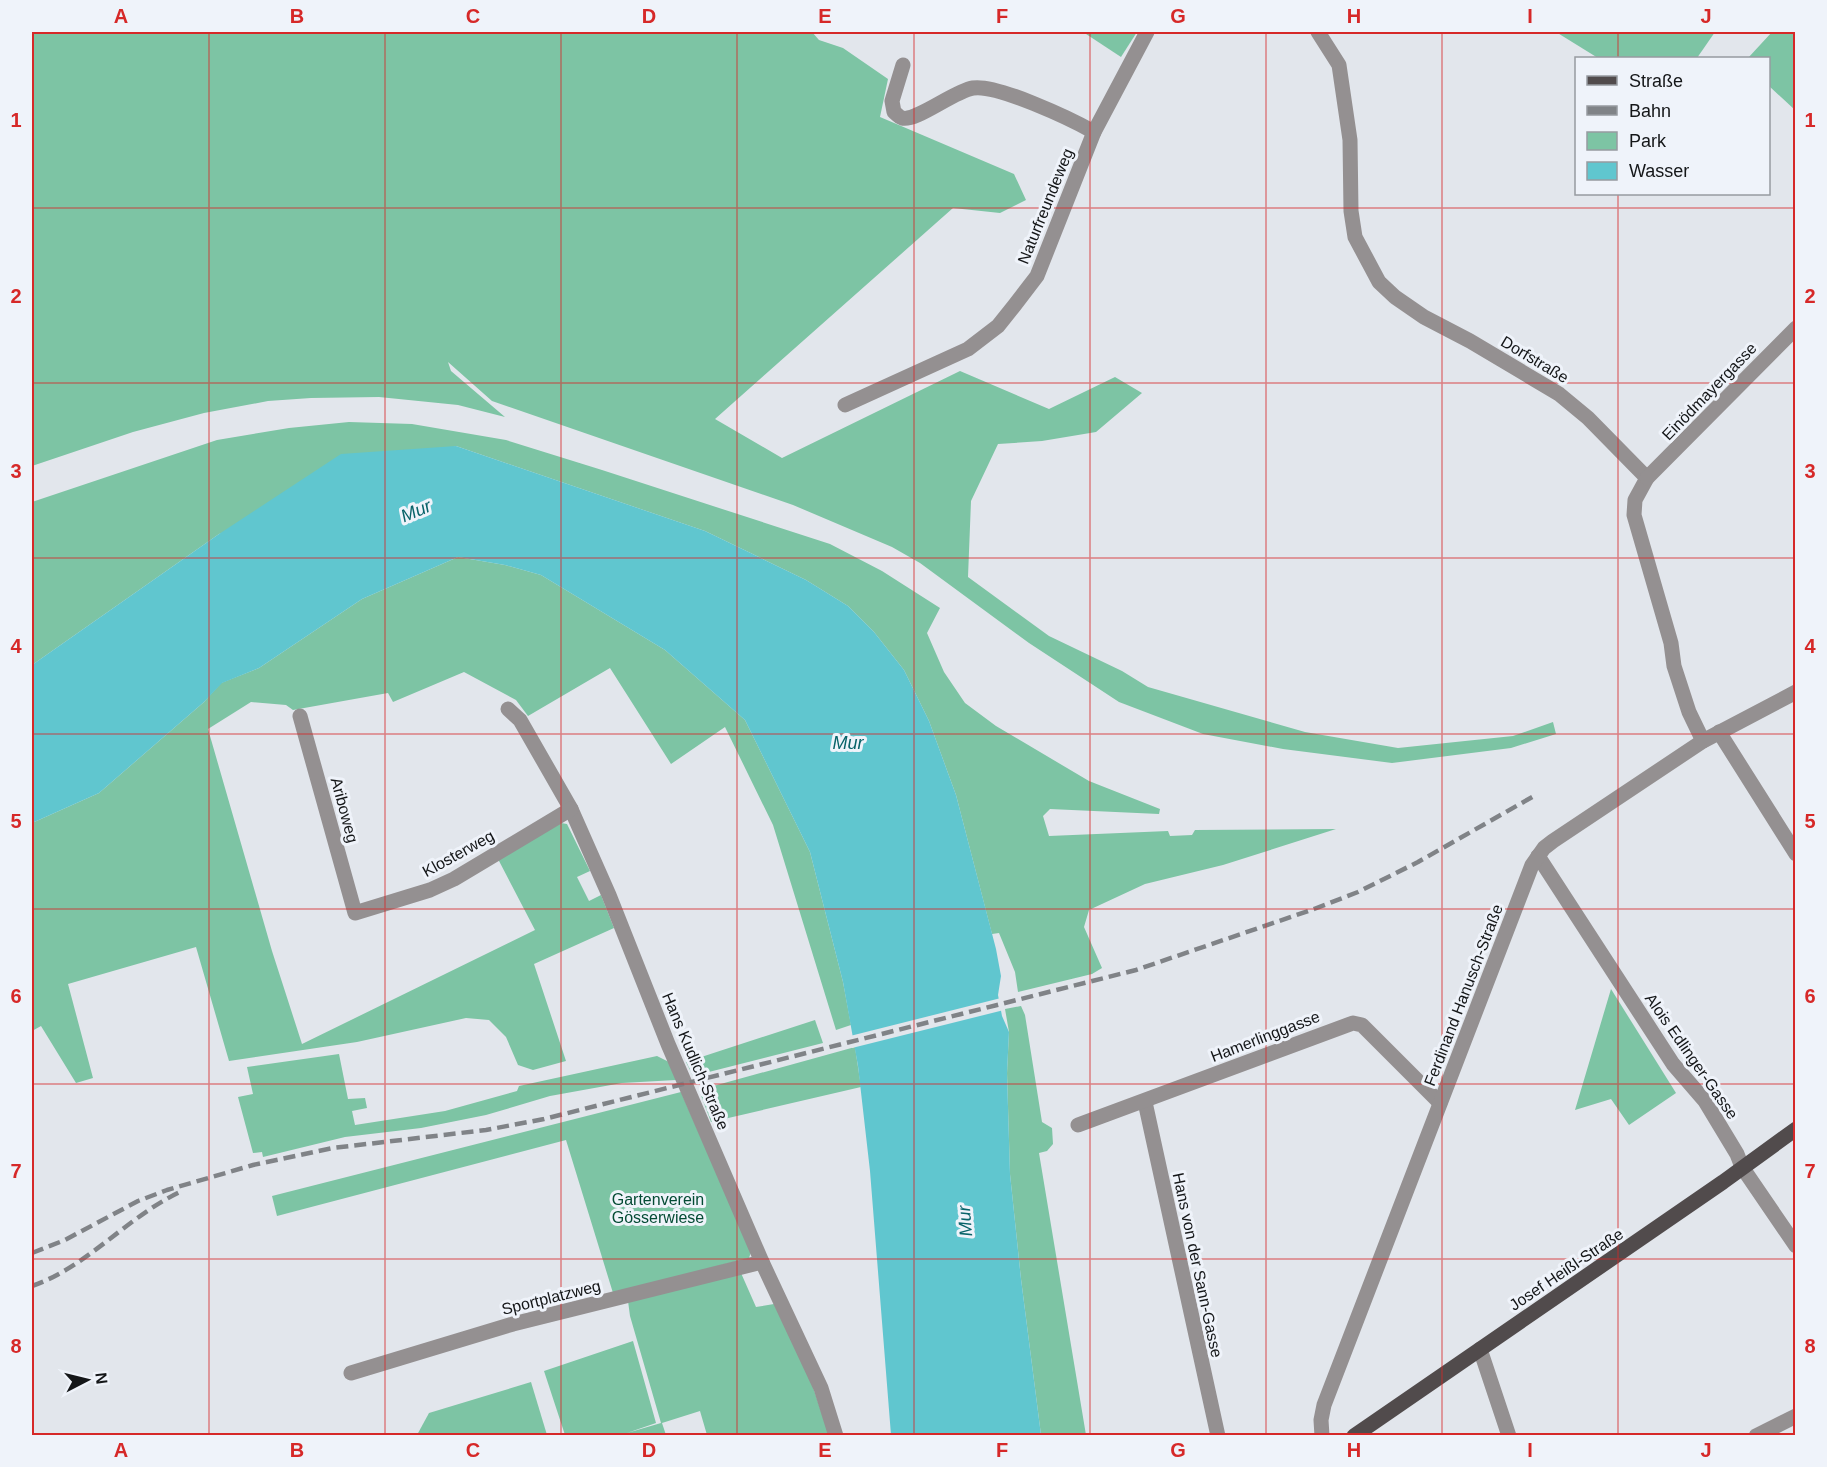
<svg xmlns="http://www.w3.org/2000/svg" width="1827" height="1467" font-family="Helvetica,sans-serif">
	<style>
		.green { fill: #7dc4a4 }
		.water { fill: #60c6cf }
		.pier { fill: #e2e6ec }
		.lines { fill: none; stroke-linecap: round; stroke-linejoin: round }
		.minor { stroke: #949091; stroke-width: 15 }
		.major { stroke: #514b4c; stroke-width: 15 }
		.rail { stroke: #808387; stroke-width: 4.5; stroke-dasharray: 12 6; stroke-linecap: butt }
		.grid { fill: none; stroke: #d62828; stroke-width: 1.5; stroke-opacity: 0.55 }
		.labels { text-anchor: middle; stroke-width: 6; stroke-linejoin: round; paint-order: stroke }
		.street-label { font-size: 16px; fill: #141618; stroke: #eff3fa }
		.park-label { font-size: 16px; fill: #044b34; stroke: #eff3fa }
		.water-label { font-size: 18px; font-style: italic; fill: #086369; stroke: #eff3fa }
		.neatline { fill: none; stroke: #d62828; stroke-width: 2 }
		.grid-label { font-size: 20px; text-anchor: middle; font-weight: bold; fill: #d62828 }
	</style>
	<rect width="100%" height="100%" fill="#e2e6ec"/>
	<g class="green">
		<path d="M32 32H812L819 40 843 48 888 79 880 117 1014 174 1026 200 1000 213 953 208 715 419 782 458 960 371 1049 409 1115 377 1142 393 1096 432 1042 441 998 444 971 501 968 577 1049 636 1122 671 1148 687 1305 732 1398 748 1513 736 1553 722 1556 734 1511 748 1392 763 1283 749 1203 734 1119 702 1029 643 920 563 892 547 793 505 492 401 448 362 451 371 505 417 458 405 379 397 311 398 268 401 204 413 133 432 32 466Z"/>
		<path d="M1083 32H1137L1121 57Z"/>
		<path d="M1556 32H1715L1697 58H1598Z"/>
		<path d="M1772 32H1795V110L1769 86 1768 58H1748Z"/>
		<path d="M349 422 412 424 506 440 602 470 830 544 882 571 940 608 927 633 944 672 965 703 996 726 1089 781 1160 809 1159 814 1050 809 1043 816 1049 836 1168 831 1170 836 1192 835 1195 830 1336 829 1223 865 1145 884 1089 910 1084 927 1102 968 1092 974 1018 992 1015 972 999 933 992 934 956 795 929 721 904 670 874 632 848 606 806 580 705 531 456 446 219 534 32 665V502L217 440 289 428Z"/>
		<path d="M458 557 505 565 541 575 665 650 745 720 810 852 843 982 851 1025 836 1030 773 825 725 727 671 764 610 668 528 716 516 700 464 672 393 702 388 693 293 710 286 705 251 702 208 729 272 951 302 1044 535 930 498 859 561 823 567 824 590 871 577 877 589 901 601 895 614 928 534 964 566 1061 533 1070 518 1065 506 1037 489 1020 466 1018 357 1042 229 1061 196 947 68 984 93 1078 76 1083 41 1026 32 1031V823L99 793 204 702 221 683 259 668 362 599Z"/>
		<path d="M1611 989 1676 1093 1629 1125 1611 1099 1575 1110Z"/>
		<path d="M1021 1006 1025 1015 1042 1122 1052 1128 1053 1144 1047 1151 1039 1153 1086 1435H1041L1021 1279 1010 1174 1007 1073 1009 1032 1005 1009Z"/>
		<path d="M815 1020 823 1043 693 1076 686 1062Z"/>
		<path d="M855 1047 861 1087 711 1122 699 1090Z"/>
		<path d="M339 1054 348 1099 365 1098 367 1108 352 1111 355 1125 445 1111 517 1091 519 1086 657 1056 671 1063 676 1080 622 1083 550 1096 486 1115 421 1128 345 1137 263 1157 262 1152 253 1153 238 1097 253 1094 247 1067Z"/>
		<path d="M681 1092 751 1252 749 1258 613 1293 566 1140 277 1216 272 1196Z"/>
		<path d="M741 1273 756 1307 774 1304 810 1378 829 1435H707L700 1411 662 1423 666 1435H565L544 1371 633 1341 656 1423 627 1433 661 1423 630 1316 628 1301Z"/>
		<path d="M531 1382 547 1435H417L429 1413Z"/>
	</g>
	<path class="water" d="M456 446 705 531 806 580 848 606 874 632 904 670 929 721 956 795 996 949 1001 976 998 995 1002 1016 1009 1032 1007 1073 1010 1174 1021 1279 1041 1435H891L870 1171 858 1066 843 982 810 852 745 720 665 650 541 575 505 565 458 557 362 599 259 668 222 683 204 702 99 793 32 823V665L219 534 341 454Z"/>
	<path class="pier" d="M1001 998 1004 1010 852 1048 850 1036Z"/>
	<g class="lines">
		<g class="minor">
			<path d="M1318 32 1339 65 1350 140 1351 211 1355 237 1379 282 1395 297 1424 317 1470 341 1559 394 1588 418 1647 478 1635 500 1634 515 1671 643 1674 666 1689 712 1703 741"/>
			<path d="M903 65 892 101 894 112C897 114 899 117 902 118 916 122 954 91 973 88 997 84 1071 119 1094 132"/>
			<path d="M845 405 968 349 998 326 1014 306 1037 276 1094 132 1147 32"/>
			<path d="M1647 478 1796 328"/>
			<path d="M508 709 520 720 571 809 609 895 668 1044 762 1262 821 1388 836 1436"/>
			<path d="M300 716 355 913 430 890 454 879 571 809"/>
			<path d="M1719 732 1796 854"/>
			<path d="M1538 856 1673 1064 1705 1101 1737 1154 1742 1167 1796 1246"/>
			<path d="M1145 1102 1218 1436"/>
			<path d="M1078 1125 1353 1023 1362 1025 1440 1103"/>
			<path d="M1480 1349 1509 1436"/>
			<path d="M351 1373 513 1324 762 1262"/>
			<path d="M1322 1436 1321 1420 1324 1405 1532 865 1544 848 1553 841 1703 741 1796 692"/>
			<path d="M1756 1436 1796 1416"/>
		</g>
		<path class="major" d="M1354 1436 1723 1182 1796 1129"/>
		<g class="rail">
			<path d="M32 1253 65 1240 138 1201 167 1190 253 1165 333 1148 486 1130 544 1119 1136 970 1314 909 1358 892 1418 862 1534 796"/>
			<path d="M32 1286C87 1267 127 1217 180 1192"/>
		</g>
	</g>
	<path class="grid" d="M209 32V1436M385 32V1436M561 32V1436M737 32V1436M914 32V1436M1090 32V1436M1266 32V1436M1442 32V1436M1618 32V58M1618 194V1436M32 208H1796M32 383H1796M32 558H1796M32 734H1796M32 909H1796M32 1084H1796M32 1259H1796"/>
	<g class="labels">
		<g class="street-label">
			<text transform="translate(1045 206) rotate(-68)" y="6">Naturfreundeweg</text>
			<text transform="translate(1535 359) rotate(31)" y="6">Dorfstraße</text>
			<text transform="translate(1709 391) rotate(-46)" y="6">Einödmayergasse</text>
			<text transform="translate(345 810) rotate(75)" y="6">Ariboweg</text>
			<text transform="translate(458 853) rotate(-29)" y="6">Klosterweg</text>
			<text transform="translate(1463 995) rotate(-69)" y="6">Ferdinand Hanusch-Straße</text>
			<text transform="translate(1265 1036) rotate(-21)" y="6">Hamerlinggasse</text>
			<text transform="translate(1692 1056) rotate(55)" y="6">Alois Edlinger-Gasse</text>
			<text transform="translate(696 1061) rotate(67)" y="6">Hans Kudlich-Straße</text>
			<text transform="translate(1198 1265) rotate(78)" y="6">Hans von der Sann-Gasse</text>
			<text transform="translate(1566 1269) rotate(-34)" y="6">Josef Heißl-Straße</text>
			<text transform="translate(551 1297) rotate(-14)" y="6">Sportplatzweg</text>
		</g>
		<g class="park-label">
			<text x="658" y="1205">Gartenverein<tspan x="658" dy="18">Gösserwiese</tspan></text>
		</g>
		<g class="water-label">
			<text transform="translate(416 511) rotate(-23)" y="6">Mur</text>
			<text x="848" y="749">Mur</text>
			<text transform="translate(965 1221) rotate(-95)" y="6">Mur</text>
		</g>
	</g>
	<rect width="1827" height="1467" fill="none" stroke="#eff3fa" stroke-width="66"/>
	<rect x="1575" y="57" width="195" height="138" fill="#eff3fa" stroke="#979ba0" stroke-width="1.5"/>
	<rect x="1587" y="76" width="30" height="9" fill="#514b4c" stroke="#979ba0" stroke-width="1.5"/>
	<text x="1629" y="87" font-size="18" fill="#141618">Straße</text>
	<rect x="1587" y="106" width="30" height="9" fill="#808387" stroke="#979ba0" stroke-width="1.5"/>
	<text x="1629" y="117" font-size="18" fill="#141618">Bahn</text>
	<rect x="1587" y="132" width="30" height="18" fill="#7dc4a4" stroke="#979ba0" stroke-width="1.5"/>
	<text x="1629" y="147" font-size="18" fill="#141618">Park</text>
	<rect x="1587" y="162" width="30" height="18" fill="#60c6cf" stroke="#979ba0" stroke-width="1.5"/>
	<text x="1629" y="177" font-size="18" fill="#141618">Wasser</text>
	<g transform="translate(87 1380) rotate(83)" stroke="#eff3fa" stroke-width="4.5" paint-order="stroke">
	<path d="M0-4.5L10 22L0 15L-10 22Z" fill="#141618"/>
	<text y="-9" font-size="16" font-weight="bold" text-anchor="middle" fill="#141618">N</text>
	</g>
	<rect x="33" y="33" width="1761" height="1401" class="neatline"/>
	<g class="grid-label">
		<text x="121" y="23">A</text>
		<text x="297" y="23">B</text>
		<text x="473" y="23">C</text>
		<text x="649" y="23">D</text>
		<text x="825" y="23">E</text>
		<text x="1002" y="23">F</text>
		<text x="1178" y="23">G</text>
		<text x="1354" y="23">H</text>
		<text x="1530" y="23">I</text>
		<text x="1706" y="23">J</text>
		<text x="16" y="127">1</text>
		<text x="1810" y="127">1</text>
		<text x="16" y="303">2</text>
		<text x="1810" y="303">2</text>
		<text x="16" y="478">3</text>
		<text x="1810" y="478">3</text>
		<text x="16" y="653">4</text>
		<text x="1810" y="653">4</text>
		<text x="16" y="828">5</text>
		<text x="1810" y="828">5</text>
		<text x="16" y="1003">6</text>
		<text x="1810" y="1003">6</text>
		<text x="16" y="1178">7</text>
		<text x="1810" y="1178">7</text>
		<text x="16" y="1353">8</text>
		<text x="1810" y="1353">8</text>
		<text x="121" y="1457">A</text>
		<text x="297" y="1457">B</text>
		<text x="473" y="1457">C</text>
		<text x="649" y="1457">D</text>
		<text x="825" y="1457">E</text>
		<text x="1002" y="1457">F</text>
		<text x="1178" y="1457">G</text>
		<text x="1354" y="1457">H</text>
		<text x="1530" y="1457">I</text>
		<text x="1706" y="1457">J</text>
	</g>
</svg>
